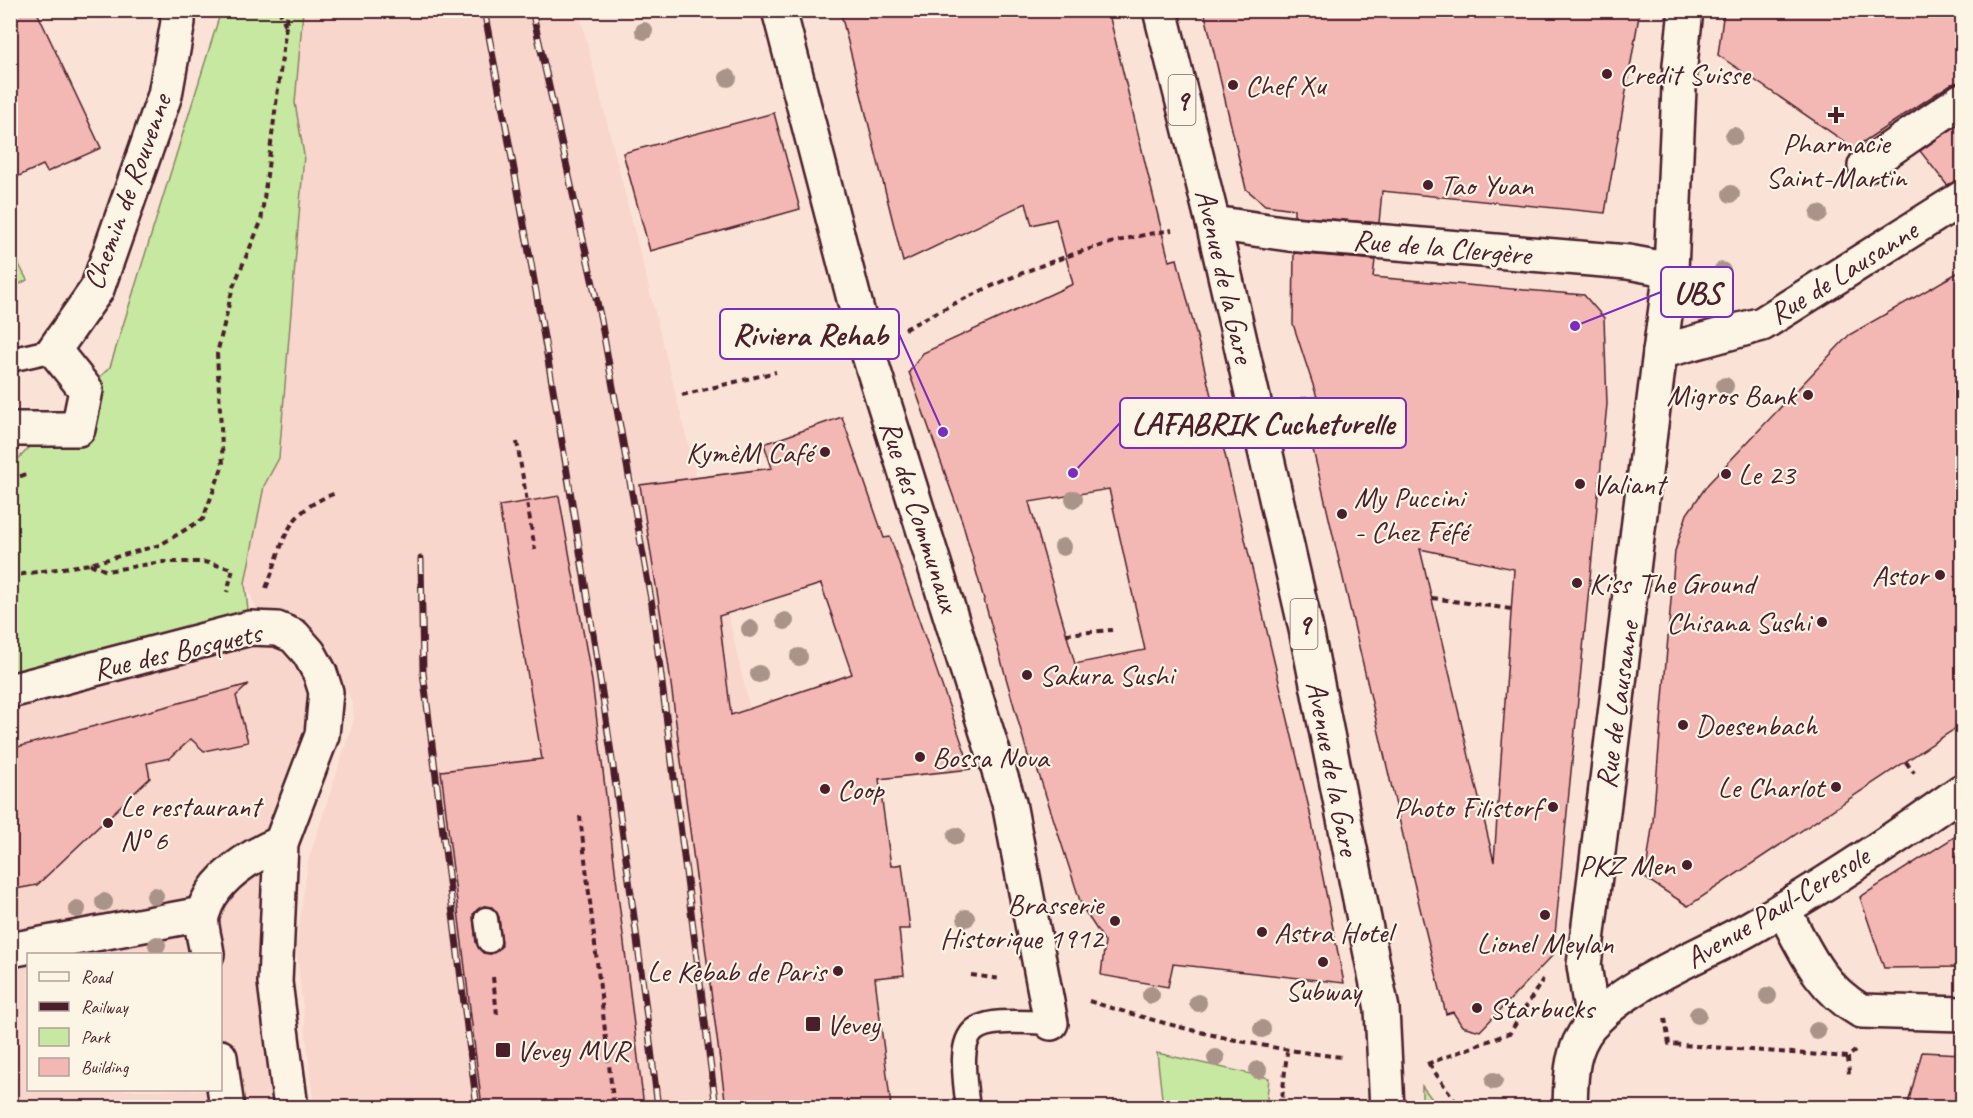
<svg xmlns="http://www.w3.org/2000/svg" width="1973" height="1118" font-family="Caveat,sans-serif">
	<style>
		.built { fill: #f8d6cc; fill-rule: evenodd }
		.green { fill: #c6e8a0; stroke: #888466; stroke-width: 1.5 }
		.building { fill: #f4b8b4; stroke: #4a1f2b; stroke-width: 1.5; fill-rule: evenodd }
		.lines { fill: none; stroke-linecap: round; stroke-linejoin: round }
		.lane-casing { stroke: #4a1f2b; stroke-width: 27 }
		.street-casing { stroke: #4a1f2b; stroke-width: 38 }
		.secondary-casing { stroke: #4a1f2b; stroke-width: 38 }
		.primary-casing { stroke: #4a1f2b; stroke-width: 38 }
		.path { stroke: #4a1f2b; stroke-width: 4; stroke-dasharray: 6 4.5; stroke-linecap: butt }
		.lane { stroke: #fcf5e5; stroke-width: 22 }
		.street { stroke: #fcf5e5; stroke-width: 33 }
		.secondary { stroke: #fcf5e5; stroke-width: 33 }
		.primary { stroke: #fcf5e5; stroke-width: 33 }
		.rail-casing { stroke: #4a1f2b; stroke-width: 7 }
		.rail { stroke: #fcf5e5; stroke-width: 4.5; stroke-dasharray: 14; stroke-linecap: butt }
		.tree { fill: #aa9388 }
		.poi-dot { fill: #4a1f2b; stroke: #fcf5e5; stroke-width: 2 }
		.labels { text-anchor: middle; stroke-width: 4.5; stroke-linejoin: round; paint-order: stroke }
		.shield { fill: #fcf5e5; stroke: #7f5f63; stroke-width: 1.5 }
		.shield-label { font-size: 28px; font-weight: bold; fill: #4a1f2b }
		.poi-label { font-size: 30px; fill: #4a1f2b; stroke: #fcf5e5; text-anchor: start }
		.street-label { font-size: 30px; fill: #4a1f2b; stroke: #fcf5e5 }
		.leader { fill: none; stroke: #7b2cbf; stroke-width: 2 }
		.callout-dot { fill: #7b2cbf; stroke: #fcf5e5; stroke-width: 2 }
		.callout { fill: #fcf5e5; stroke: #7b2cbf; stroke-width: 2 }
		.callout-label { font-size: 32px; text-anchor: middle; font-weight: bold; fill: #4a1f2b }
	</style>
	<rect width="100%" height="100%" fill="#fae3d6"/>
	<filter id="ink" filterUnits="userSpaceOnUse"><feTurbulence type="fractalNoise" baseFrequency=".0167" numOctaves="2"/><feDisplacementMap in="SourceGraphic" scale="12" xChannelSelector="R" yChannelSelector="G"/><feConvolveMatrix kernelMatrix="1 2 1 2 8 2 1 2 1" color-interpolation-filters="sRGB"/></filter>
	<g filter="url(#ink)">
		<g class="built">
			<path d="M303 11H579L692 459 750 709 872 779 891 865 902 864 910 929 899 930 875 978 891 1107H314L296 947 308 861 354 719 352 702 335 663 320 643 280 616 257 610 245 583 264 486 279 458 304 155 295 103Z"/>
			<path d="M277 629 320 673 281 843 291 1107 11 1108V691ZM28 954H220V1090H28Z"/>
		</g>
		<g class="green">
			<path d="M221 11H303L295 103 304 155 279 458 264 486 245 583 250 628 11 691V466L110 367Z"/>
			<path d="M10 247 27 280 11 289H10Z"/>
			<path d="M1157 1053 1269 1078 1266 1107H1163Z"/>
			<path d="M1422 1086 1438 1107H1422Z"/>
		</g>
		<g class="building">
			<path d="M10 10H36L101 148 47 172 43 165 10 180Z"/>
			<path d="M840 10H1108L1169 261 1177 259 1198 341 1309 808 1344 983 1173 964 1168 987 1101 975 1105 942 1082 907 1035 762 1030 763 962 521 909 372 923 353 1073 284 1056 219 1032 225 1026 203 903 262ZM1109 489 1145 650 1075 664 1029 502Z"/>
			<path d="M1204 10H1640L1605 213 1382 191 1379 223 1294 216V209L1265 205 1246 189Z"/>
			<path d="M1724 10H1962V82L1951 84 1854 148 1718 55Z"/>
			<path d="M774 113 800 209 650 251 623 153Z"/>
			<path d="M1962 122V179L1947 185 1920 151Z"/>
			<path d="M1294 253 1375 260 1373 277 1584 295 1604 318 1607 404 1553 955 1480 1031 1462 1026 1453 1012 1446 1014 1419 904 1301 398 1317 397 1293 324ZM1420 549 1514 569 1494 862Z"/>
			<path d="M1962 270V724L1688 906 1645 878 1653 821 1675 551 1687 514 1708 484 1849 335Z"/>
			<path d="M842 417 884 538 890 537 971 769 879 779 891 866 902 864 910 929H899L904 975 875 978 891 1107H726L668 661 640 485 772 468 764 444ZM821 584 852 674 731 715 719 616Z"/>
			<path d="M559 496 592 681 644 1107H482L441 771 542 759 499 506ZM484 906 492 907 499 917 502 946 491 954 483 953 476 943 473 914Z"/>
			<path d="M249 684 236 696 248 742 204 751 191 739 170 758 147 763 150 778 37 885 10 890V749Z"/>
			<path d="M1962 832V967L1884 968 1860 897Z"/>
			<path d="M1922 1052 1962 1054V1107H1907Z"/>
		</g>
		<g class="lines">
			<g class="lane-casing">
				<g id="lane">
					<path d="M10 360 54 350"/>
					<path d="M486 919 489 941"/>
					<path d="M968 1108C956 1020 967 1019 1051 1023"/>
				</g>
			</g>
			<g class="street-casing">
				<g id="street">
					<path d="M779 10 867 349 1009 803 1051 1023"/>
					<path d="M1865 166 1962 100"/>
					<path d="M1213 223 1289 234 1628 262 1671 270"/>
					<path d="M10 429H78L86 390 54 350 97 289 165 95 178 22 177 10"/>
					<path d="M10 691 250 628 277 629 294 636 309 653 320 673 326 692 322 735 281 843 275 982 291 1108"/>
					<path d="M1783 909C1805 950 1819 987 1861 1011L1962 1014"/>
					<path d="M10 950 202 914"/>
					<path d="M207 954C206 943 199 923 203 913 214 877 250 856 281 843"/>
					<path d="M1593 1023 1584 965 1660 352"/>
					<path d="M220 1057 227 1108"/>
				</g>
			</g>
			<g class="secondary-casing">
				<g id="secondary">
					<path d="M1686 10 1680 65 1671 270 1660 352 1762 324 1962 198"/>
					<path d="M1570 1108C1571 1077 1570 1051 1590 1026 1625 983 1704 955 1752 927 1824 886 1895 839 1962 791"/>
				</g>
			</g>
			<g class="primary-casing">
				<path id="primary" d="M1160 10 1213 223 1306 629 1382 1009 1387 1108"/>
			</g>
			<g class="path">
				<path d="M279 10 286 26"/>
				<path d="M905 329C987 285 1079 244 1172 230"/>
				<path d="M682 395 776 372"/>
				<path d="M517 442 535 550"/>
				<path d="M10 480 29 473"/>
				<path d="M90 564 107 571 161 562H204L233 569 227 592"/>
				<path d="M10 576 90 564 160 545 203 519 223 465 217 354 233 287 261 222 288 10"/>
				<path d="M266 588C286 540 282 513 336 493"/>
				<path d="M1432 598 1511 609"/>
				<path d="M1066 634 1112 630"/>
				<path d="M1906 762 1914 773"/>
				<path d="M580 816 614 1108"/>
				<path d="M971 975 1001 979"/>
				<path d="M493 977 497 1015"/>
				<path d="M1089 1001C1172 1027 1256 1048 1342 1057"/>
				<path d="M1665 1018 1669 1044 1848 1057 1855 1051"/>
				<path d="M1848 1057 1849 1076"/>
				<path d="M1427 1064 1510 1033 1543 979"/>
				<path d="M1429 1064 1460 1108"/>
				<path d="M1281 1108 1287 1052"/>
			</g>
			<use href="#lane" class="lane"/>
			<use href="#street" class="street"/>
			<use href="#secondary" class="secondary"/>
			<use href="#primary" class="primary"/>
			<g class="rail-casing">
				<g id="rail">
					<path d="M484 10C554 374 615 740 658 1108"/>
					<path d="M532 10 601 320 652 605 716 1108"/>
					<path d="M421 559 423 672 477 1108"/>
				</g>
			</g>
			<use href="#rail" class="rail"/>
		</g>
		<g class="tree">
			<circle cx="644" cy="31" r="9"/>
			<circle cx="728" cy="78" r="9"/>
			<circle cx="1734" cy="136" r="9"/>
			<circle cx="1731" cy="194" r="9"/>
			<circle cx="1819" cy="214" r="9"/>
			<circle cx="1722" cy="271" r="9"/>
			<circle cx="1725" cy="386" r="9"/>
			<circle cx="1074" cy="499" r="9"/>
			<circle cx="1063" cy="547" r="9"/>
			<circle cx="785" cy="621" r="9"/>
			<circle cx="750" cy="629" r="9"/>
			<circle cx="799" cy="657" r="9"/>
			<circle cx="759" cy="674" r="9"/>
			<circle cx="956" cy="836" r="9"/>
			<circle cx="155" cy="896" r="9"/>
			<circle cx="104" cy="902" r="9"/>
			<circle cx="77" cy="909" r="9"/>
			<circle cx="966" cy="918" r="9"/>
			<circle cx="157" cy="945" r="9"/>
			<circle cx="1151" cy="995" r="9"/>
			<circle cx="1768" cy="996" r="9"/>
			<circle cx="1198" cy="1003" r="9"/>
			<circle cx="1698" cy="1015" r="9"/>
			<circle cx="1262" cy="1029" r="9"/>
			<circle cx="1817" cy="1031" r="9"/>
			<circle cx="1216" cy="1058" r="9"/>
			<circle cx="1258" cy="1070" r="9"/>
			<circle cx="1494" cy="1081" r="9"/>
		</g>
	</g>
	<g class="poi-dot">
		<circle cx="1607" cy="74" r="6"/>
		<circle cx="1233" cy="85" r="6"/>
		<path d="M1833 106h6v6h6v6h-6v6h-6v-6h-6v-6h6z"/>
		<circle cx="1428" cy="185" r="6"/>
		<circle cx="1808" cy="395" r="6"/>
		<circle cx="825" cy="452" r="6"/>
		<circle cx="1726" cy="474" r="6"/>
		<circle cx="1580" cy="484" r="6"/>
		<circle cx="1342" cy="514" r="6"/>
		<circle cx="1940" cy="575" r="6"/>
		<circle cx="1577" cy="583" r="6"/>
		<circle cx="1822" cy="622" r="6"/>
		<circle cx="1027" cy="675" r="6"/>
		<circle cx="1683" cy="725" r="6"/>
		<circle cx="920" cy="757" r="6"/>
		<circle cx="1836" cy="787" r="6"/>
		<circle cx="825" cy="789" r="6"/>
		<circle cx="1553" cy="807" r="6"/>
		<circle cx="108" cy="823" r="6"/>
		<circle cx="1687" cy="865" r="6"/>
		<circle cx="1545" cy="915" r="6"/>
		<circle cx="1115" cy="921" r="6"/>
		<circle cx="1262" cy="932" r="6"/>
		<circle cx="1323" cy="962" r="6"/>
		<circle cx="838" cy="971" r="6"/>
		<circle cx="1477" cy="1008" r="6"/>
		<rect x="805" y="1016" width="16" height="16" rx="3"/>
		<rect x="495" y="1042" width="16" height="16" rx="3"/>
	</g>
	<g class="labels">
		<g class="shield">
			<rect x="1168.5" y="75" width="27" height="50" rx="4.5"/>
			<rect x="1290.5" y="599" width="27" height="50" rx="4.5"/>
		</g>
		<g class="shield-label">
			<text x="1182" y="110">9</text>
			<text x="1304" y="634">9</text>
		</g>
		<g class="poi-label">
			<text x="1619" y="84">Credit Suisse</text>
			<text x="1245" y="95">Chef Xu</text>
			<text x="1836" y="153" text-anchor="middle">Pharmacie<tspan x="1836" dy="34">Saint-Martin</tspan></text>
			<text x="1440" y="195">Tao Yuan</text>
			<text x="1796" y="405" text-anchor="end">Migros Bank</text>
			<text x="813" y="462" text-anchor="end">KymèM Café</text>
			<text x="1738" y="484">Le 23</text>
			<text x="1592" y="494">Valiant</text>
			<text x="1354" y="507">My Puccini<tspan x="1354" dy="34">- Chez Féfé</tspan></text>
			<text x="1928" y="585" text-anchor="end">Astor</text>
			<text x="1589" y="593">Kiss The Ground</text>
			<text x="1810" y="632" text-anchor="end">Chisana Sushi</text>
			<text x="1039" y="685">Sakura Sushi</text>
			<text x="1695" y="735">Doesenbach</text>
			<text x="932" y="767">Bossa Nova</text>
			<text x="1824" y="797" text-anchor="end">Le Charlot</text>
			<text x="837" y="799">Coop</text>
			<text x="120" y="816">Le restaurant<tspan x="120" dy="34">N° 6</tspan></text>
			<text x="1541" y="817" text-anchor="end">Photo Filistorf</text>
			<text x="1675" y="875" text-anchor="end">PKZ Men</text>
			<text x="1103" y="914" text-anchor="end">Brasserie<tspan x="1103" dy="34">Historique 1912</tspan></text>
			<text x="1274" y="942">Astra Hotel</text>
			<text x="1545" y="953" text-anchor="middle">Lionel Meylan</text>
			<text x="826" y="981" text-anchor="end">Le Kebab de Paris</text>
			<text x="1323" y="1000" text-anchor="middle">Subway</text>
			<text x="1489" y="1018">Starbucks</text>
			<text x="826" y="1034">Vevey</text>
			<text x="516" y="1060">Vevey MVR</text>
		</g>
		<g class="street-label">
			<text transform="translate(127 192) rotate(-70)" y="10">Chemin de Rouvenne</text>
			<text transform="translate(1442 247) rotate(5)" y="10">Rue de la Clergère</text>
			<text transform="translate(1843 272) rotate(-32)" y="10">Rue de Lausanne</text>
			<text transform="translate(1225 276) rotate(77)" y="10">Avenue de la Gare</text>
			<text transform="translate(920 516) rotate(72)" y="10">Rue des Communaux</text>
			<text transform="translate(177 651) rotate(-13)" y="10">Rue des Bosquets</text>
			<text transform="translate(1617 705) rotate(-82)" y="10">Rue de Lausanne</text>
			<text transform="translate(1333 768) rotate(79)" y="10">Avenue de la Gare</text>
			<text transform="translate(1777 907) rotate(-31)" y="10">Avenue Paul-Ceresole</text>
		</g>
	</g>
	<path class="leader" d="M1575 326L1661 292M943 432L899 334M1073 473L1120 423"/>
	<g class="callout-dot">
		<circle cx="1575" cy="326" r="6"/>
		<circle cx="943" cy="432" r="6"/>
		<circle cx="1073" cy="473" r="6"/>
	</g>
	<g class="callout">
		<rect x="1661" y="267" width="72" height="50" rx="6"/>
		<rect x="720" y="309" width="179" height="50" rx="6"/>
		<rect x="1120" y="398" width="286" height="50" rx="6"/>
	</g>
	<g class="callout-label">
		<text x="1697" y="303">UBS</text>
		<text x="810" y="345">Riviera Rehab</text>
		<text x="1263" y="434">LAFABRIK Cucheturelle</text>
	</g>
	<rect width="1973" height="1118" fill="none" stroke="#fcf5e5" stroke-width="36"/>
	<rect x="18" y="18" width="1937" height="1082" fill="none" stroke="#4a1f2b" stroke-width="2" filter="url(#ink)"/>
	<rect x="27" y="953" width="195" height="138" fill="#fcf5e5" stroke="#b59f9b" stroke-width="1.5"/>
	<rect x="39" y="972" width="30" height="9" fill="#fcf5e5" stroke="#b59f9b" stroke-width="1.5"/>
	<text x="81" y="983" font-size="18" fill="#4a1f2b">Road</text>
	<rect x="39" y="1002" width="30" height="9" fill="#4a1f2b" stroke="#b59f9b" stroke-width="1.5"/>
	<text x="81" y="1013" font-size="18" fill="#4a1f2b">Railway</text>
	<rect x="39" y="1028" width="30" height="18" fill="#c6e8a0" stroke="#b59f9b" stroke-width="1.5"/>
	<text x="81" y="1043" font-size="18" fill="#4a1f2b">Park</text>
	<rect x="39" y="1058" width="30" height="18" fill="#f4b8b4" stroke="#b59f9b" stroke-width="1.5"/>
	<text x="81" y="1073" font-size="18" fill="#4a1f2b">Building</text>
</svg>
